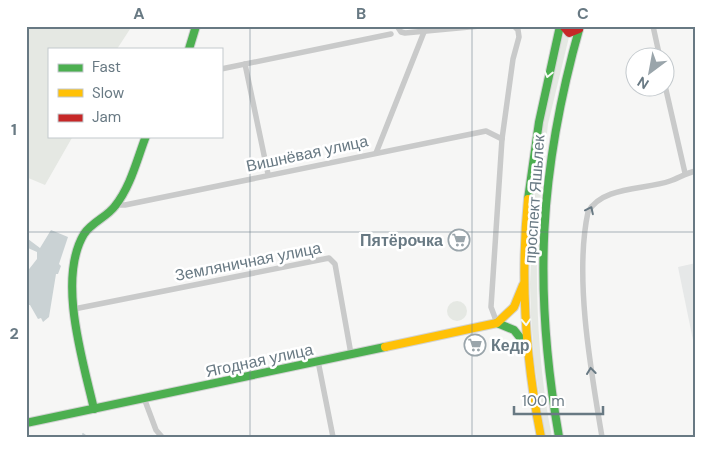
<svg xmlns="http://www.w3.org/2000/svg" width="722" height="463" font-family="'DM Sans',sans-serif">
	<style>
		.built { fill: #e6e8e8 }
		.green { fill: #e5e8e3 }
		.water { fill: #cad2d4 }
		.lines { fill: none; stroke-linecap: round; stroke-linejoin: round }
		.stream { stroke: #cad2d4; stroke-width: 2 }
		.fast-casing { stroke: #d2d3d3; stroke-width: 10 }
		.slow-casing { stroke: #d2d3d3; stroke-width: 10 }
		.jam-casing { stroke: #d2d3d3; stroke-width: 10 }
		.street { stroke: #c9caca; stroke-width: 5.5 }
		.fast { stroke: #4caf50; stroke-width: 8 }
		.slow { stroke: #ffc107; stroke-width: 8 }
		.jam { stroke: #c62828; stroke-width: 8 }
		.oneway { stroke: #f6fbf6 }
		.oneway2 { stroke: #687983 }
		.grid { fill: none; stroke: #687983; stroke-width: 1; stroke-opacity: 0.55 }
		.labels { text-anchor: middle; stroke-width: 5; stroke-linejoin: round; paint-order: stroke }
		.street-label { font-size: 16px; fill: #687983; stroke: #fff }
		.poi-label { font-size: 16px; font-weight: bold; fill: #687983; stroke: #fff; text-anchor: end }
		.neatline { fill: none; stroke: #687983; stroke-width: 2 }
		.grid-label { font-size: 16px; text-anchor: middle; font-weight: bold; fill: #687983 }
	</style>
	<rect width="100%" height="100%" fill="#f6f6f5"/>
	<path class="built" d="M696 263V345H694L678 267Z"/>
	<g class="green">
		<path d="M26 26H132L117 49H49V136H73L45 185 26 177Z"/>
		<path d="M563 35 569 37 548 124 537 230H531L542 124Z"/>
		<path d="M532 240 537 242C536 307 539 373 552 437H545L534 359 531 315 530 284Z"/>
		<circle cx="457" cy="311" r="10"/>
	</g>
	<path class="water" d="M51 230 68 237 59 264 61 266 58 274H56L49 317 43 322 41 318 38 319 30 305H26V273L37 259V252L28 248 26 241 28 239 40 248Z"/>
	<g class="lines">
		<path class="stream" d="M83 434 87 437"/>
		<g class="fast-casing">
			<g id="fast">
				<path d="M189 49 196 26"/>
				<path d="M528 199 539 122 560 26"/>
				<path d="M497 323 514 330 526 345"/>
				<path d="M94 409C83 361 57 279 84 234 92 222 107 217 115 206 131 186 137 159 146 136"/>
				<path d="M26 423 385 347"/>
				<path d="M559 437C533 288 539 171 580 26"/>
			</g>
		</g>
		<g class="slow-casing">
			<g id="slow">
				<path d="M528 199C520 280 525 357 541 437"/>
				<path d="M385 347 497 323 514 307 523 285"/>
			</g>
		</g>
		<g class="jam-casing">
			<path id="jam" d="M563 26 569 33 579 29"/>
		</g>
		<g class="street">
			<path d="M397 26 401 32 405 33 480 26"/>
			<path d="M653 26 660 58"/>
			<path d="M245 64 268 174"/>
			<path d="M221 69 391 34"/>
			<path d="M664 81 685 173"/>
			<path d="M376 153 424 32"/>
			<path d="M116 205H125L486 131 502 139"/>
			<path d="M74 309 329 258 335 264 351 354"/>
			<path d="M497 323 491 307 502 139 513 59 519 37 518 30 514 26"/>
			<path d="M318 361 333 437"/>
			<path d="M144 398 156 430 162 437"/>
			<path d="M602 437C591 371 574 277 588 212 602 186 645 190 670 181 679 178 686 173 696 171"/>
		</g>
		<use href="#fast" class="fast"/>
		<use href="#slow" class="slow"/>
		<use href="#jam" class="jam"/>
	</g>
	<defs><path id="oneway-chevron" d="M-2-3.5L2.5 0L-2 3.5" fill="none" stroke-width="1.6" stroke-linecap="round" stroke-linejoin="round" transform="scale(1.25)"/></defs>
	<g class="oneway">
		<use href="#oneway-chevron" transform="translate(548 74) rotate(103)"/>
		<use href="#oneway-chevron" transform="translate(526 322) rotate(87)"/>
	</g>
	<g class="oneway2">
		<use href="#oneway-chevron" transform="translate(590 210) rotate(-64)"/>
		<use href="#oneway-chevron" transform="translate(591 371) rotate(-97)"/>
	</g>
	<path class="grid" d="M250 26V437M472 26V437M26 232H696"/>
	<defs>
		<g id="supermarket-ring" transform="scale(1.125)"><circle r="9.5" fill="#fff" stroke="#9aa5ab" stroke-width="1.5"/><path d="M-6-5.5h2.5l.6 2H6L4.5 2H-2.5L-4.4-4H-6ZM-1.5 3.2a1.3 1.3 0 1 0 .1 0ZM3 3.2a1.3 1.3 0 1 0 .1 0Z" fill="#9aa5ab"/></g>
	</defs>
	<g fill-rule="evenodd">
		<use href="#supermarket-ring" x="459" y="240"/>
		<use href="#supermarket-ring" x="475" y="345"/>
	</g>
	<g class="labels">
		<g class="street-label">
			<text transform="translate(307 153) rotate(-12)" y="6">Вишнёвая улица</text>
			<text transform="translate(534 199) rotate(-86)" y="6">проспект Яшьлек</text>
			<text transform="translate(248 261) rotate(-11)" y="6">Земляничная улица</text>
			<text transform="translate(259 360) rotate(-12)" y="6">Ягодная улица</text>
		</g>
		<g class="poi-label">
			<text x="443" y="246">Пятёрочка</text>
			<text x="491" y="351" text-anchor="start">Кедр</text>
		</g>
	</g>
	<rect width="722" height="463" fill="none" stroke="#ffffff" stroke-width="55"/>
	<rect x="48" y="48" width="175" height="90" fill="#ffffff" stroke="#c3c9cd"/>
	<rect x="58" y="64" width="25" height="8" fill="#4caf50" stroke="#c3c9cd"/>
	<text x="92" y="72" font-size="15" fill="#687983">Fast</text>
	<rect x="58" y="89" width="25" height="8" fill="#ffc107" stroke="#c3c9cd"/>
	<text x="92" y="98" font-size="15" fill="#687983">Slow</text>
	<rect x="58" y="114" width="25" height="8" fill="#c62828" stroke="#c3c9cd"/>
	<text x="92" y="122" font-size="15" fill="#687983">Jam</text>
	<g transform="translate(650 72) rotate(212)"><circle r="24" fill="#ffffff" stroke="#c3c9cd"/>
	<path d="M0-4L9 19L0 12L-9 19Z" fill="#9aa5ab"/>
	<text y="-8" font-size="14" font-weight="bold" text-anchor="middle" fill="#687983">N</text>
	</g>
	<path d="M514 406v8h89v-8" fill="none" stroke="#687983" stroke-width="2.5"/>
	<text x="522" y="406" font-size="15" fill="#687983" stroke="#ffffff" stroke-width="4" paint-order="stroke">100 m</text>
	<rect x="28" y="28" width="666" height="408" class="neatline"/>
	<g class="grid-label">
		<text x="139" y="19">A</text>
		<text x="361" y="19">B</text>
		<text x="583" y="19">C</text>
		<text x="14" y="135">1</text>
		<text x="14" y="339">2</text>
	</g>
</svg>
